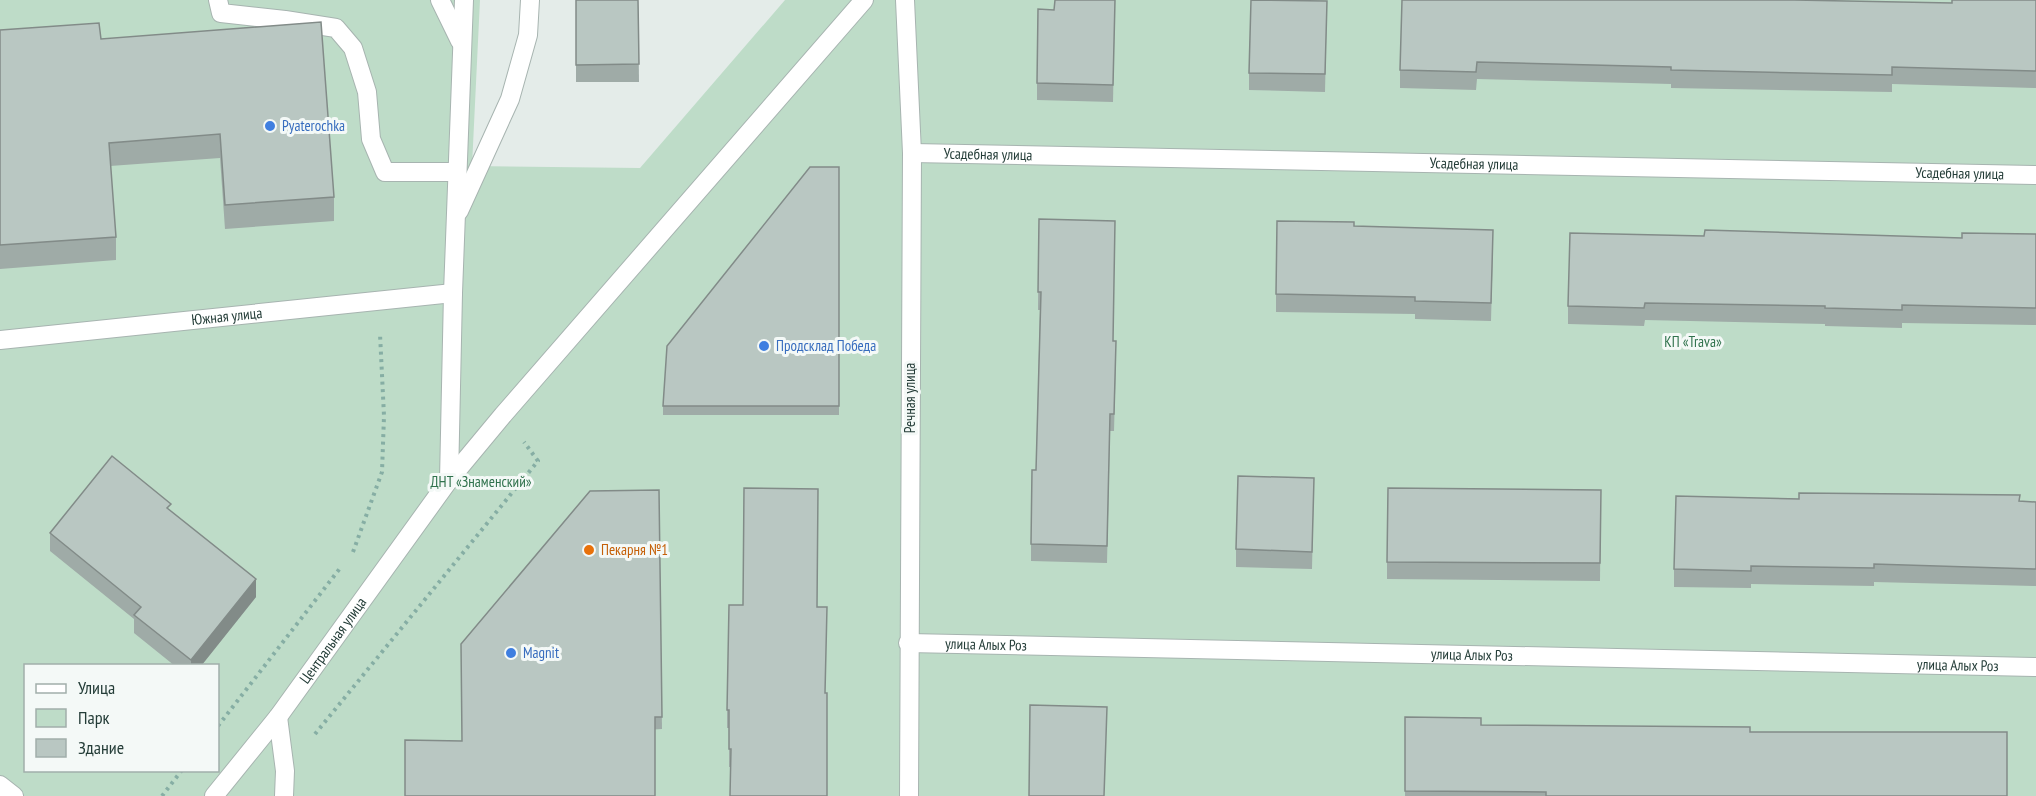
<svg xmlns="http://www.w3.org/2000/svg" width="2036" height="796" font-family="'PT Sans Narrow',sans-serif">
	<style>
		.green { fill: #bedcc8; fill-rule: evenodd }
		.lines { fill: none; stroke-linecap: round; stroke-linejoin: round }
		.lane-casing { stroke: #a7b4b0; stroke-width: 20 }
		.street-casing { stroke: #a7b4b0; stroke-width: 20 }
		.path { stroke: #86aea4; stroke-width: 4; stroke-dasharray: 3 4.5; stroke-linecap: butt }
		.lane { stroke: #fff; stroke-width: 18 }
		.street { stroke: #fff; stroke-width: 18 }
		.wall { fill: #9faba7 }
		.shaded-wall { fill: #828b88 }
		.building { fill: #b9c7c2; stroke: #828b88; stroke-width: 1.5 }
		.shop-dot { fill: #3f7fe0; stroke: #f4f9f7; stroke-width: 2 }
		.food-dot { fill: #e8710a; stroke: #f4f9f7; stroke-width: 2 }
		.labels { text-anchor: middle; stroke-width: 6; stroke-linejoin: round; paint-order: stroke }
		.shop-label { font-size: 15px; fill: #366cbe; stroke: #f4f9f7; text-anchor: start }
		.street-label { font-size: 15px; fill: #243d38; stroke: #f4f9f7 }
		.park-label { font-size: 15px; fill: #30724d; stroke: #f4f9f7 }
		.food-label { font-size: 15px; fill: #c56008; stroke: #f4f9f7; text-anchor: start }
	</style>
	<rect width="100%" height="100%" fill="#e4ece9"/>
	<path class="green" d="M0 0H480L472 166 640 168 785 0H2036V796H0ZM26 666H218V770H26Z"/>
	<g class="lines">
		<g class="lane-casing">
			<path id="lane" d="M218 0 221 13 285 20 336 28 353 48 367 92 371 139 385 172H457"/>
		</g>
		<g class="street-casing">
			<g id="street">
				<path d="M440 0 460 41"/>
				<path d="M905 0 912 153 909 796"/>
				<path id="s1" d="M912 153 2036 175"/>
				<path d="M459 211 510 99 528 35 530 0"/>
				<path id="s2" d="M0 340 453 293"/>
				<path d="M449 480 453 293 464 0"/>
				<path id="s3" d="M908 643 2036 667"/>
				<path d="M278 717 285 771 284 796"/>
				<path d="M0 785 14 796"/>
				<path id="s4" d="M214 796 278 717 449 480 503 415 864 0"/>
			</g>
		</g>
		<g class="path">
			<path d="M353 552 382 472 384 416 380 334"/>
			<path d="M218 726 341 567"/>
			<path d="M315 734 538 461 524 442"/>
			<path d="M162 796 182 770"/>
		</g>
		<use href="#lane" class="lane"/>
		<use href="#street" class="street"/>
	</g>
	<g class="wall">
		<path d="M576 0H638L639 82H576Z"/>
		<path d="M1115 0 1113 102 1037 100V83L1054 10Z"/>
		<path d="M2036 0V88L1892 84V92L1671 88V84L1477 79 1476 90 1400 88V70L1952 3Z"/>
		<path d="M1327 1 1325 92 1249 90V73Z"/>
		<path d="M0 30 101 39 334 197V221L225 229 220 158 110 166 116 237V260L0 269Z"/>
		<path d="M839 167V415H663V406Z"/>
		<path d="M1039 219 1114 341 1116 358 1114 431H1110L1107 563 1031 561V544L1036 470 1040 310H1038Z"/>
		<path d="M1354 226 1493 247 1491 321 1415 319V314L1276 312V294Z"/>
		<path d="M2036 234V325L1902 323V328L1825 326V324L1645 320 1644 326 1568 324V306L1704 236 1962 238Z"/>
		<path d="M1314 478 1312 569 1236 567V549Z"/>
		<path d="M818 489 730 767H729V728H727V710L743 605Z"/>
		<path d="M659 490 662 729 462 741Z"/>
		<path d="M1601 490 1600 581 1387 579V562Z"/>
		<path d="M1799 499 2036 502V586L1874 582V586L1751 584V588L1674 587V569Z"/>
		<path d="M171 511 256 597 201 666H175L134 633V619L50 551V533Z"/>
		<path d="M1405 717 1481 725 1750 732 2007 796H1405Z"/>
	</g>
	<path class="shaded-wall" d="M256 579V597L201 666H191V660Z"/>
	<g class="building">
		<path d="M576 0H638L639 64 576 65Z"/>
		<path d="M1055 0H1115L1113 85 1037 83 1038 9 1054 10Z"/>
		<path d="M1251 0 1327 1 1325 74 1249 73Z"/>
		<path d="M1402 0H1794L1952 3V0H2036V71L1892 67V75L1671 70V67L1477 62 1476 72 1400 70Z"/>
		<path d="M321 22 334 197 225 205 220 134 109 143 116 237 0 245V30L99 23 101 39Z"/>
		<path d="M810 167H839V406H663L667 346Z"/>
		<path d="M1039 219 1115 221 1113 341H1116L1114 414H1110L1107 546 1031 544 1032 470H1036L1041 292H1038Z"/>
		<path d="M1277 221 1354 222V226L1493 230 1491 303 1415 301V297L1276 294Z"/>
		<path d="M1705 230 1962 238V233L2036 234V308L1902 305V310L1825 308V306L1645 303 1644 308 1568 306 1570 233 1704 236Z"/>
		<path d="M112 456 171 504 167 508 256 579 191 660 134 615 141 607 50 533Z"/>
		<path d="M1238 476 1314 478 1312 552 1236 549Z"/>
		<path d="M744 488 818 489 817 607H827L825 693H827V796H730L731 749H729V710H727L729 605H743Z"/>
		<path d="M1388 488 1601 490 1600 563 1387 562Z"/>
		<path d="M659 490 662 717H655V796H405V740L462 741 461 644 590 491Z"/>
		<path d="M1799 493 2020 495 2019 501 2036 502V569L1874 564V568L1751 566V571L1674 569 1676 496 1799 499Z"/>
		<path d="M1030 705 1107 707 1104 796H1029Z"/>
		<path d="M1405 717 1481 718V725L1750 727V732H2007V796H1546V792L1405 791Z"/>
	</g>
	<g class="shop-dot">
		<circle cx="270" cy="126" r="6"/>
		<circle cx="764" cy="346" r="6"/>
		<circle cx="511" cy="653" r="6"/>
	</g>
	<circle class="food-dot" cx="589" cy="550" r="6"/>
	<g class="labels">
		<g class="shop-label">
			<text x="282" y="131">Pyaterochka</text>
			<text x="776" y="351">Продсклад Победа</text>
			<text x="523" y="658">Magnit</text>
		</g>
		<g class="street-label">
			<text dy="5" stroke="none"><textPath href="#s1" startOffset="76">Усадебная улица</textPath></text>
			<text dy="5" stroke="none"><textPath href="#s1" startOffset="562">Усадебная улица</textPath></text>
			<text dy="5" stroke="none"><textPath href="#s1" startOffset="1048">Усадебная улица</textPath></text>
			<text dy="5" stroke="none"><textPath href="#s2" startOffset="228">Южная улица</textPath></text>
			<text transform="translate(910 398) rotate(-90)" y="5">Речная улица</text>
			<text dy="5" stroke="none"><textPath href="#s4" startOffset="196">Центральная улица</textPath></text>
			<text dy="5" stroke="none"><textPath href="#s3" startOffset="78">улица Алых Роз</textPath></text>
			<text dy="5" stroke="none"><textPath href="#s3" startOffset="564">улица Алых Роз</textPath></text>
			<text dy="5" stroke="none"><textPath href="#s3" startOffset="1050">улица Алых Роз</textPath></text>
		</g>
		<g class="park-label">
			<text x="1693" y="347">КП «Trava»</text>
			<text x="481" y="487">ДНТ «Знаменский»</text>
		</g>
		<g class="food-label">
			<text x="601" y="555">Пекарня №1</text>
		</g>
	</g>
	<rect x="24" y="664" width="195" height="108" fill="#f4f9f7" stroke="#a1aeab" stroke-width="1.5"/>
	<rect x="36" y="684" width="30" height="9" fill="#ffffff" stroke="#a1aeab" stroke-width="1.5"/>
	<text x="78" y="694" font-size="18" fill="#243d38">Улица</text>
	<rect x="36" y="709" width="30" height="18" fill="#bedcc8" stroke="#a1aeab" stroke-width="1.5"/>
	<text x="78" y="724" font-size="18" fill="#243d38">Парк</text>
	<rect x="36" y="739" width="30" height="18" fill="#b9c7c2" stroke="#a1aeab" stroke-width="1.5"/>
	<text x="78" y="754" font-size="18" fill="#243d38">Здание</text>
</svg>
